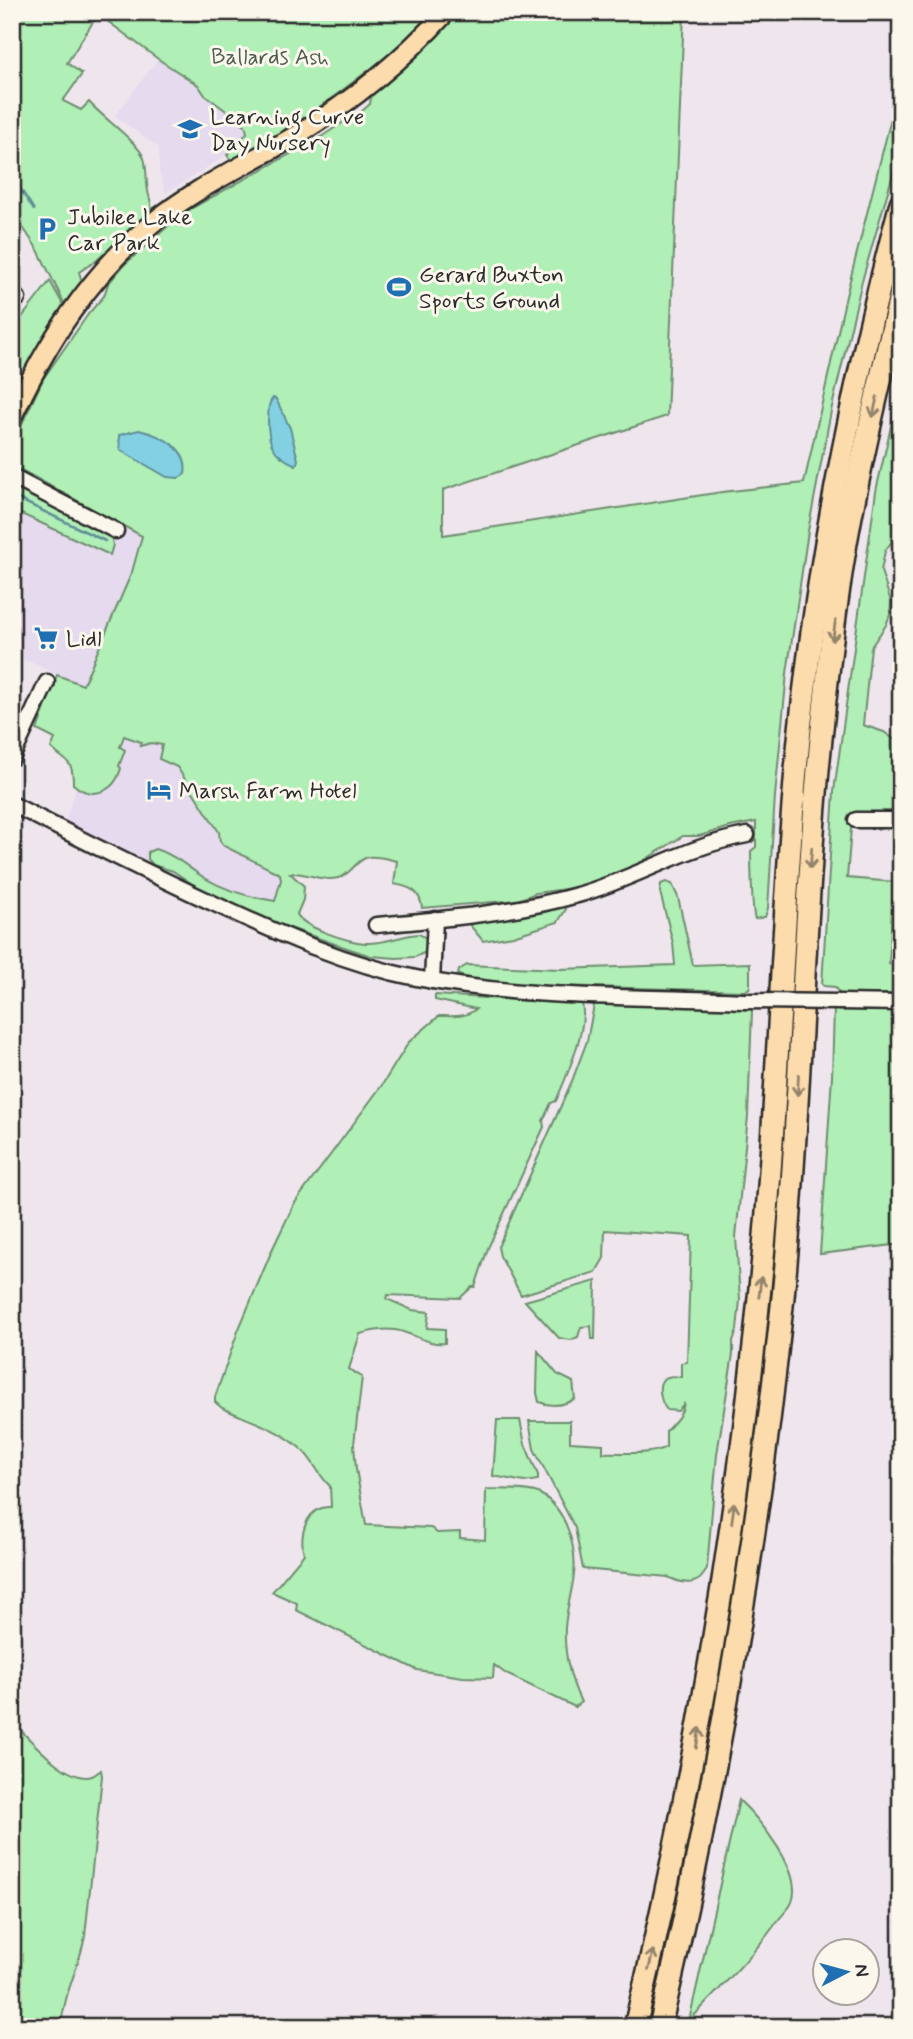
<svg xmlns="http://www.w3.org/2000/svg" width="913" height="2039" font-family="Mynerve,sans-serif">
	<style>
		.built { fill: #e6daee }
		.green { fill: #b0efb6; stroke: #6e8d70; stroke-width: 2 }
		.water { fill: #83d0e2; stroke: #608e99; stroke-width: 2 }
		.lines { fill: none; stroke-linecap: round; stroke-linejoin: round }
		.stream { stroke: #608e99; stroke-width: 2.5 }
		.minor-casing { stroke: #2b2b2b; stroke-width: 19 }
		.major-casing { stroke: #2b2b2b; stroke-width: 23 }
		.highway-casing { stroke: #2b2b2b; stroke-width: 26 }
		.minor { stroke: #fbf7ec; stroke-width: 14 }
		.major { stroke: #fcdcac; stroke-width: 18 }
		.highway { stroke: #fcdcac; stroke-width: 21 }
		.minor-bridge-casing { stroke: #2b2b2b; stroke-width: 19; stroke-linecap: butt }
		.minor-bridge { stroke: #fbf7ec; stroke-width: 14 }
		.oneway { stroke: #94846c }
		.labels { text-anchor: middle; stroke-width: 6; stroke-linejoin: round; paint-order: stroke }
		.park-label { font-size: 23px; fill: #4c5c4e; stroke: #fbf7ec }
		.poi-label { font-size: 23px; fill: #2b2b2b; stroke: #fbf7ec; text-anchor: start }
	</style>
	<rect width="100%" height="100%" fill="#efe6ed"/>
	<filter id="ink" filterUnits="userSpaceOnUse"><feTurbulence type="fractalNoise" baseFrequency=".0143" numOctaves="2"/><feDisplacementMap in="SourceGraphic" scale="14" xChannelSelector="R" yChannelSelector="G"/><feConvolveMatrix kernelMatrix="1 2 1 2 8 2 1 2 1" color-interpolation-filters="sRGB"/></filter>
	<g filter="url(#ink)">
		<g class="built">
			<path d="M158 59 198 85 205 95 245 126 248 132 227 155 166 193 159 173V148L115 116Z"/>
			<path d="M12 465 142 536 132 572 82 686 12 654Z"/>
			<path d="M124 731 165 745 219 832 225 846 280 874 279 890 274 904 256 916 65 821 87 755Z"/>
		</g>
		<g class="green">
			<path d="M12 12H434L426 23C387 58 345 89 301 120 280 135 256 153 231 160L227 155 247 133 245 125 205 95 198 85 158 59 98 14 67 63 82 74 63 101 81 110 89 102C102 117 138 142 144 158 147 168 146 180 148 191 149 199 153 204 151 212L97 260 79 272 83 285 67 309 38 250 12 211Z"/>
			<path d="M458 12H684L667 416 443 490V535L722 492 804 483 846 296 901 79V146L862 281 831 411 808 531 787 673 775 796 768 908 765 917 755 919C752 913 751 862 751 851L756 847V822L730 827 699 836H683L624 873 580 887 536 893 518 900 422 908C420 890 410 887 394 884L397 861C388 859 378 856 369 857 356 859 351 875 338 878 321 882 307 872 290 873L304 886 303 900 297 914C303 928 350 942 365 943 384 944 401 935 419 934L426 938V952L415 957 396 958 371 956 335 944 256 916 198 888 173 871 153 865 148 859V852L155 849C172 854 183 863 197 873 220 889 248 897 275 901L281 880 280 874 224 846 220 841 219 832 177 767 159 759 162 745 151 743 140 746 141 742 124 736 120 747 125 750 119 766 121 768C115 792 92 801 73 784 73 758 66 763 51 748L55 739 37 730 57 675 83 685 132 572 142 536 12 465V445L43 379 89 313 104 296 108 284 124 265 183 213 321 137 345 121 350 122 370 104 371 96 437 36Z"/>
			<path d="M50 281 66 310 17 384 12 382V335L20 320Z"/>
			<path d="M901 383V471L897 489 900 526 899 532 885 551 881 571 891 602 890 615 886 625 871 647 863 725 884 732 895 740 894 775 901 791V804H893L896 809 894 813 852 816 847 878 894 882 889 964 901 965V994H839L835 987 824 986 822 984 834 791 876 491Z"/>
			<path d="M12 485 111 536 113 545 110 555 15 511 12 516Z"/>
			<path d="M666 882 672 884 678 897 693 965 750 963V987L746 991 516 985 481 981 458 975 459 970 467 965 560 969 675 965 673 943 660 892 661 884Z"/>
			<path d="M562 904 566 909 558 922 513 936 483 941 468 923Z"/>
			<path d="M435 995 582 1004C588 1028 566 1078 556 1101L551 1103 543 1121 544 1127 488 1248 475 1287H472L460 1298 388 1295 387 1299 412 1310 429 1312 427 1328 445 1329V1343C431 1345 419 1337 406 1333 390 1327 375 1330 360 1334L349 1369 362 1377 354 1444 356 1469 366 1525 431 1528 437 1533 460 1532V1538L485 1540 486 1489C500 1490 529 1488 540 1494 566 1508 577 1547 574 1575 572 1592 566 1610 565 1628 564 1653 570 1679 581 1702L575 1707 506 1674 494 1665 493 1678 463 1677 417 1670 296 1610 297 1603 272 1592 304 1554C299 1535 306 1506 331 1507L330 1486C318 1475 313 1459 300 1448 279 1429 248 1420 222 1408L215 1402V1397L238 1331 272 1250 294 1204 382 1085 409 1042 439 1016C453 1016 465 1018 476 1009L435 1000Z"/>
			<path d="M605 1003 748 1006 752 1011 748 1116 736 1237 740 1300 737 1330 733 1341V1354L717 1454 707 1568C700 1587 684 1585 668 1577L583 1569 575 1528 534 1449 529 1421H570V1442L603 1444V1453C622 1452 650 1456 666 1447V1431C674 1422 682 1416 684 1403L678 1411 667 1410C661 1403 654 1380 668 1377 672 1375 676 1377 681 1377V1363L687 1362 691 1236 605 1230 604 1258 596 1272 521 1295 500 1256 498 1247 572 1081 587 1041 594 1005Z"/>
			<path d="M901 1007V1244L820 1254 832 1076 834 1008Z"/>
			<path d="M596 1281 595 1339H592L591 1326 581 1327 578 1337 571 1340 559 1338 525 1301Z"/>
			<path d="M538 1351 557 1374 573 1382 575 1399C564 1405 551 1407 539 1402L537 1393Z"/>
			<path d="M497 1420H520L525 1444 538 1475V1480L524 1482 493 1476Z"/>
			<path d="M12 1721C28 1737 67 1784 92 1776 95 1775 98 1772 101 1770L102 1776 85 1936C79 1968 64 1992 61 2027H12Z"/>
			<path d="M739 1800C759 1819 804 1872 792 1902 790 1908 783 1914 779 1919 753 1956 720 1988 689 2021Z"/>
		</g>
		<g class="water">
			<path d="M273 398 276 399 290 428 298 460 296 465C272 455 268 443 268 420 269 411 267 405 273 398Z"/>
			<path d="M139 430C160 435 190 448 185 474L179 478 167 477 120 450 119 435Z"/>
		</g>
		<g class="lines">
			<g class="stream">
				<path d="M12 176 34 210"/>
				<path d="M12 496 105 541"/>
			</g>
			<g class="minor-casing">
				<g id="minor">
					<path d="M12 303 18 298"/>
					<path d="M12 477 116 531"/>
					<path d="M12 758 47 682"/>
					<path d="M12 804C80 839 148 873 217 905 282 935 346 964 416 978 523 999 636 996 744 1001"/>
					<path d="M856 820H901"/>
					<path d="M376 925C444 919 515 913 581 894 639 877 686 846 747 835"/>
					<path d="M432 981 435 919"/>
					<path d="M840 1002 901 1003"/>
				</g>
			</g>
			<g class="major-casing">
				<path id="major" d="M12 417C46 344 88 277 150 225 194 188 246 165 295 136 351 102 402 61 446 12"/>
			</g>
			<g class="highway-casing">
				<g id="highway">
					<path d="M635 2027C699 1759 744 1487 767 1212 779 1061 783 910 797 759 815 571 852 386 901 203"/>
					<path d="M660 2027C716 1787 758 1543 783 1297 800 1122 802 946 818 770 825 695 833 618 846 543 861 459 881 376 901 293"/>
				</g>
			</g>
			<use href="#minor" class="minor"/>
			<use href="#major" class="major"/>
			<use href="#highway" class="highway"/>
			<g class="minor-bridge-casing">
				<path id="minor-bridge" d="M744 1001 840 1002"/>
			</g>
			<use href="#minor-bridge" class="minor-bridge"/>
		</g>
		<defs><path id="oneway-shaft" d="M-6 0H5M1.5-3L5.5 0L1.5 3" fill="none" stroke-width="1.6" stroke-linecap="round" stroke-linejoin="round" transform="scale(1.75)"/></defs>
		<g class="oneway">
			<use href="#oneway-shaft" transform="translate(875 407) rotate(102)"/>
			<use href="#oneway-shaft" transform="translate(834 631) rotate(98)"/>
			<use href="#oneway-shaft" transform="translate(811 858) rotate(94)"/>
			<use href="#oneway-shaft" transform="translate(798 1085) rotate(93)"/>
			<use href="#oneway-shaft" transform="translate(760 1287) rotate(-84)"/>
			<use href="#oneway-shaft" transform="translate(733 1513) rotate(-82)"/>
			<use href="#oneway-shaft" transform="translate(698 1738) rotate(-80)"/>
			<use href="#oneway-shaft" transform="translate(651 1960) rotate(-77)"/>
		</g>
	</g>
	<defs>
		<g id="school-bare" transform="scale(1.89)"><path d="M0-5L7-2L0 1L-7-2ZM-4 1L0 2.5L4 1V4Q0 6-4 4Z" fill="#1f6fb2" stroke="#fbf7ec" stroke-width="2.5" paint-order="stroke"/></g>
		<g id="parking-bare" transform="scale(1.89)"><path d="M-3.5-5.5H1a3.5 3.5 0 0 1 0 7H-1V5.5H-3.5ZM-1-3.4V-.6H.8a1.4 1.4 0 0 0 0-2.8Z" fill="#1f6fb2" stroke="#fbf7ec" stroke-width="2.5" paint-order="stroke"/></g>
		<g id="stadium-bare" transform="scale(1.89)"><path d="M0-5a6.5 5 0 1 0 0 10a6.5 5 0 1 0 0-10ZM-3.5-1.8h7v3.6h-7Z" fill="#1f6fb2" stroke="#fbf7ec" stroke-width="2.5" paint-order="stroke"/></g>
		<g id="supermarket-bare" transform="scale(1.89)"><path d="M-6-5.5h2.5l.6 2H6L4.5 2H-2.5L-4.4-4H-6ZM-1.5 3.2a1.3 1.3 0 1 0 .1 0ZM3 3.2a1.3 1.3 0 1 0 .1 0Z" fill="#1f6fb2" stroke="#fbf7ec" stroke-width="2.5" paint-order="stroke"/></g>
		<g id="hotel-bare" transform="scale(1.89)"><path d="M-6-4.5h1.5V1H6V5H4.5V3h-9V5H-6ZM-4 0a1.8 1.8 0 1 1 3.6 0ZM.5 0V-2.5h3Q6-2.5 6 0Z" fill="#1f6fb2" stroke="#fbf7ec" stroke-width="2.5" paint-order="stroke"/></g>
	</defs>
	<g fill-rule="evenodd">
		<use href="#school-bare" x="190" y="129"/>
		<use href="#parking-bare" x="47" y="229"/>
		<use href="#stadium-bare" x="399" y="287"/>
		<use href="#supermarket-bare" x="46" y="638"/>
		<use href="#hotel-bare" x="159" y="790"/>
	</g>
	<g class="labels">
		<g class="park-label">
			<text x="270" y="64">Ballards Ash</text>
		</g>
		<g class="poi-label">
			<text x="210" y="124">Learning Curve<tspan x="210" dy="26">Day Nursery</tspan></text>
			<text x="67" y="224">Jubilee Lake<tspan x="67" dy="26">Car Park</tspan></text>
			<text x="419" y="282">Gerard Buxton<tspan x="419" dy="26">Sports Ground</tspan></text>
			<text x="66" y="646">Lidl</text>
			<text x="179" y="798">Marsh Farm Hotel</text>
		</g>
	</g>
	<rect width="913" height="2039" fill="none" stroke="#fbf7ec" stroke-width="42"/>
	<rect x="21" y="21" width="871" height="1997" fill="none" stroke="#2b2b2b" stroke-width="2.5" filter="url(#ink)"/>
	<g transform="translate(846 1972) rotate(84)"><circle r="33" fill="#fbf7ec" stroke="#a8a59f" stroke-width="2"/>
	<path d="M0-5L12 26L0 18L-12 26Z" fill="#1f6fb2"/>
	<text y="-10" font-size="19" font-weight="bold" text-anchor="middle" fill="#2b2b2b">N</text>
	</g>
</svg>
